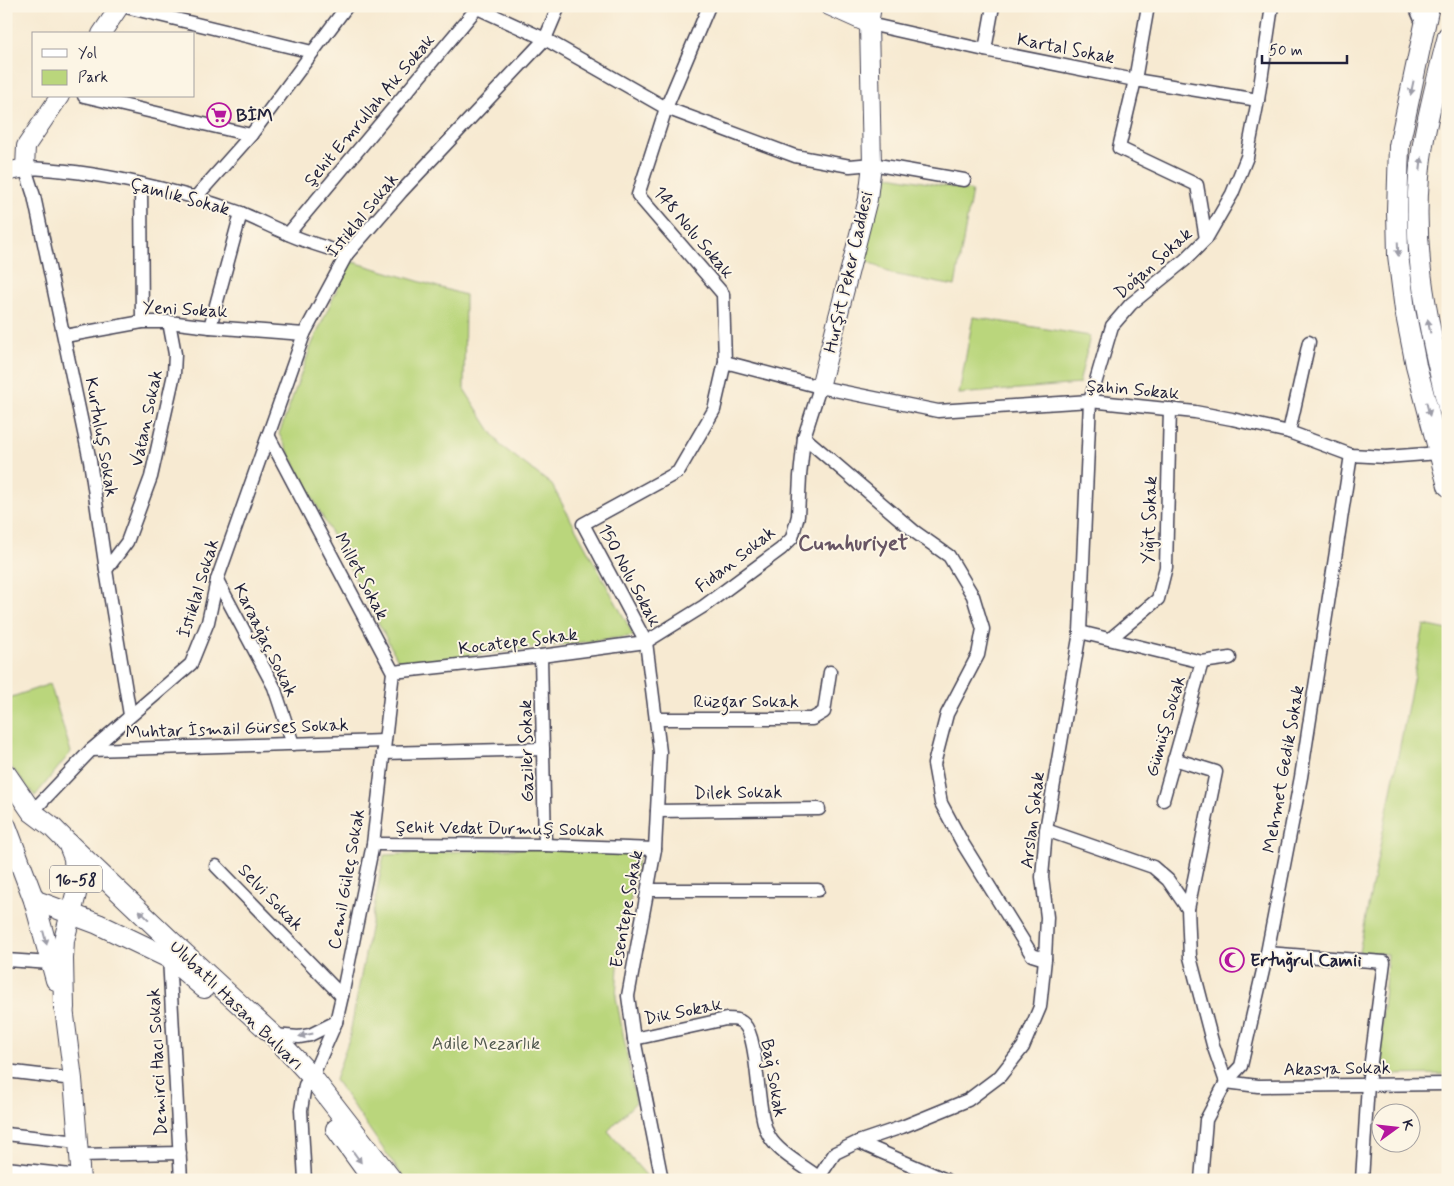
<svg xmlns="http://www.w3.org/2000/svg" width="1454" height="1186" font-family="Mynerve,sans-serif">
	<style>
		.green { fill: #bad67c; stroke: #6e7c5c }
		.lines { fill: none; stroke-linecap: round; stroke-linejoin: round }
		.street-casing { stroke: #424052; stroke-width: 15 }
		.secondary-casing { stroke: #424052; stroke-width: 20 }
		.primary-casing { stroke: #424052; stroke-width: 22 }
		.street { stroke: #fff; stroke-width: 12 }
		.secondary { stroke: #fff; stroke-width: 18 }
		.primary { stroke: #fff; stroke-width: 20 }
		.oneway { fill: #9c9ca7 }
		.labels { text-anchor: middle; stroke-width: 4; stroke-linejoin: round; paint-order: stroke }
		.shield { fill: #fcf5e5; stroke: #63616e; stroke-width: 1 }
		.shield-label { font-size: 16px; font-weight: bold; fill: #22223b }
		.street-label { font-size: 18px; fill: #22223b; stroke: #fcf5e5 }
		.poi-label { font-size: 18px; font-weight: bold; fill: #22223b; stroke: #fcf5e5; text-anchor: start }
		.park-label { font-size: 18px; fill: #50584e; stroke: #fcf5e5 }
		.district-label { font-size: 22px; font-weight: bold; fill: #675564; stroke: #fcf5e5 }
	</style>
	<rect width="100%" height="100%" fill="#fcf5e5"/>
	<filter id="ink" filterUnits="userSpaceOnUse"><feTurbulence type="fractalNoise" baseFrequency=".02" numOctaves="2"/><feDisplacementMap in="SourceGraphic" scale="10" xChannelSelector="R" yChannelSelector="G"/><feConvolveMatrix kernelMatrix="1 2 1 2 8 2 1 2 1" color-interpolation-filters="sRGB"/></filter>
	<filter id="wash" filterUnits="userSpaceOnUse"><feTurbulence type="fractalNoise" baseFrequency=".0096" numOctaves="4" result="noise"/><feDisplacementMap in="SourceGraphic" scale="20" xChannelSelector="R" yChannelSelector="G"/><feGaussianBlur stdDeviation="1.12" result="paint"/><feColorMatrix in="noise" values="0 0 0 0 0 0 0 0 0 0 0 0 0 0 0 0 0 1.4 0 .05"/><feComposite in="paint" operator="in"/></filter>
	<g filter="url(#wash)">
		<rect width="100%" height="100%" fill="#f7ead2"/>
		<g class="green">
			<path d="M879 174 972 191 955 286 892 274 863 259Z"/>
			<path d="M350 261 465 295 464 389 500 445 552 485 634 636 400 664 279 434 312 344Z"/>
			<path d="M973 317 1090 336 1079 384 959 394Z"/>
			<path d="M1424 625 1448 630V1074L1377 1075 1388 954 1359 952Z"/>
			<path d="M50 684 71 752 35 796 9 764 6 756V699Z"/>
			<path d="M553 847 639 853 618 967 616 997 636 1102 608 1131 650 1180H405L335 1080 349 1039 384 855Z"/>
		</g>
	</g>
	<g filter="url(#ink)">
		<g class="lines">
			<g class="street-casing">
				<g id="street">
					<path d="M122 6 312 52"/>
					<path d="M473 6 545 39 559 6"/>
					<path d="M1148 6 1135 80 1119 148 1197 185 1206 239"/>
					<path d="M1415 6 1424 27"/>
					<path d="M869 24 985 50 1135 80 1258 100"/>
					<path d="M985 50 993 6"/>
					<path d="M84 96 251 135"/>
					<path d="M141 184 142 322"/>
					<path d="M195 198 251 135 347 6"/>
					<path d="M288 234 477 8"/>
					<path d="M210 327 241 213"/>
					<path d="M65 336 142 322H169L210 327 304 334"/>
					<path d="M725 362 820 387 938 411 1090 401 1195 412 1232 419 1289 432 1351 455 1386 457 1439 453"/>
					<path d="M1289 432 1309 342"/>
					<path d="M268 435 393 672 373 844 342 996 336 1022 312 1077 305 1085 301 1110 305 1180"/>
					<path d="M804 437 915 532 949 556 973 596 983 629 978 655 947 714 934 764 941 803 963 844 1032 955 1045 959"/>
					<path d="M106 570 127 542 151 477 174 374 175 354 169 322"/>
					<path d="M217 580 274 687 293 744"/>
					<path d="M1080 632 1202 662 1230 658"/>
					<path d="M1110 639 1158 599 1166 567 1170 409"/>
					<path d="M541 656 545 845"/>
					<path d="M393 672 541 656 646 642 704 606 781 549 792 538 798 516 800 476 804 437 820 387"/>
					<path d="M130 715 106 570 90 461 34 196 25 168C94 170 176 189 241 213 256 219 271 227 286 233 305 242 327 248 347 254"/>
					<path d="M656 719H812L824 712 830 672"/>
					<path d="M91 750 384 741"/>
					<path d="M383 753 543 749"/>
					<path d="M1174 759 1216 772 1188 909"/>
					<path d="M1163 800 1202 662"/>
					<path d="M657 811 819 809"/>
					<path d="M32 812 91 750 191 664 208 622 217 580 304 334 347 254 401 192 545 39 666 108 795 156 850 166 872 164 964 180"/>
					<path d="M1046 830 1153 867 1168 880 1188 909 1190 957 1213 1045 1226 1082"/>
					<path d="M373 844 545 845 655 849"/>
					<path d="M216 866 342 996"/>
					<path d="M648 890H818"/>
					<path d="M1267 953 1384 962 1368 1084 1362 1180"/>
					<path d="M169 957 181 1180"/>
					<path d="M6 960 51 963 56 961"/>
					<path d="M273 1035 299 1037 310 1035 336 1022"/>
					<path d="M634 1039 726 1019C734 1019 739 1019 744 1024 760 1040 755 1112 769 1136 778 1153 806 1167 822 1180"/>
					<path d="M6 1071 73 1079"/>
					<path d="M1226 1082 1258 1086 1448 1084"/>
					<path d="M6 1134 78 1142"/>
					<path d="M858 1142 902 1127 968 1100 1000 1076 1023 1047 1040 1007 1045 959 1047 917 1042 877 1046 830 1080 632 1090 401 1112 326 1131 304 1185 260 1206 239 1232 194 1247 157 1258 100 1272 6"/>
					<path d="M79 1155 180 1153"/>
					<path d="M6 1168 80 1176"/>
					<path d="M819 1177 835 1153 858 1142 946 1180"/>
					<path d="M662 1180 634 1039 628 996 655 849 660 752 646 642 583 524 678 472 714 410 725 362 723 294 638 195 666 108 709 6"/>
					<path d="M1201 1180 1206 1120 1226 1082 1241 1066 1267 953 1301 777 1351 455"/>
				</g>
			</g>
			<g class="secondary-casing">
				<g id="secondary">
					<path d="M829 6 869 24"/>
					<path d="M101 34 120 6"/>
					<path d="M6 172 25 168 26 146 60 96"/>
					<path d="M820 387 868 199 872 164 869 24 872 6"/>
					<path d="M64 1008 73 1079 81 1180"/>
				</g>
			</g>
			<g class="primary-casing">
				<g id="primary">
					<path d="M1429 6 1399 146 1397 211 1398 255 1405 310 1416 365 1448 486"/>
					<path d="M1448 36C1439 72 1429 108 1423 144 1408 236 1426 319 1448 407"/>
					<path d="M6 774 32 812 52 827 68 843 74 858 76 894 64 940 63 959 64 1008"/>
					<path d="M6 826 34 900 56 980"/>
					<path d="M68 843 172 942 273 1035 312 1077 392 1180"/>
					<path d="M34 900 98 924 169 958 204 988"/>
					<path d="M336 1129 373 1180"/>
				</g>
			</g>
			<use href="#street" class="street"/>
			<use href="#secondary" class="secondary"/>
			<use href="#primary" class="primary"/>
		</g>
		<defs><path id="oneway-solid" d="M-6-.8H1V-3.2L6.5 0L1 3.2V.8H-6Z" transform="scale(1.25)"/></defs>
		<g class="oneway">
			<use href="#oneway-solid" transform="translate(1412 88) rotate(102)"/>
			<use href="#oneway-solid" transform="translate(1421 164) rotate(-84)"/>
			<use href="#oneway-solid" transform="translate(1398 249) rotate(88)"/>
			<use href="#oneway-solid" transform="translate(1429 326) rotate(-101)"/>
			<use href="#oneway-solid" transform="translate(1428 409) rotate(76)"/>
			<use href="#oneway-solid" transform="translate(144 915) rotate(-136)"/>
			<use href="#oneway-solid" transform="translate(45 938) rotate(75)"/>
			<use href="#oneway-solid" transform="translate(306 1035) rotate(168)"/>
			<use href="#oneway-solid" transform="translate(357 1157) rotate(54)"/>
		</g>
	</g>
	<defs>
		<g id="supermarket-ring" transform="scale(1.25)"><circle r="9.5" fill="#fcf5e5" stroke="#b5179e" stroke-width="1.5"/><path d="M-6-5.5h2.5l.6 2H6L4.5 2H-2.5L-4.4-4H-6ZM-1.5 3.2a1.3 1.3 0 1 0 .1 0ZM3 3.2a1.3 1.3 0 1 0 .1 0Z" fill="#b5179e"/></g>
		<g id="mosque-ring" transform="scale(1.25)"><circle r="9.5" fill="#fcf5e5" stroke="#b5179e" stroke-width="1.5"/><path d="M3.5-4.9A6 6 0 1 0 3.5 4.9A5 5 0 1 1 3.5-4.9Z" fill="#b5179e"/></g>
	</defs>
	<g fill-rule="evenodd">
		<use href="#supermarket-ring" x="219" y="115"/>
		<use href="#mosque-ring" x="1232" y="960"/>
	</g>
	<g class="labels">
		<rect class="shield" x="50" y="865.5" width="52" height="27" rx="4"/>
		<g class="shield-label">
			<text x="76" y="885">16-58</text>
		</g>
		<g class="street-label">
			<text transform="translate(1066 48) rotate(11)" y="6">Kartal Sokak</text>
			<text transform="translate(369 110) rotate(-50)" y="6">Şehit Emrullah Ak Sokak</text>
			<text transform="translate(180 196) rotate(15)" y="6">Çamlık Sokak</text>
			<text transform="translate(362 215) rotate(-51)" y="6">İstiklal Sokak</text>
			<text transform="translate(694 232) rotate(50)" y="6">148 Nolu Sokak</text>
			<text transform="translate(1153 263) rotate(-42)" y="6">Doğan Sokak</text>
			<text transform="translate(848 272) rotate(-77)" y="6">Hurşit Peker Caddesi</text>
			<text transform="translate(185 309) rotate(3)" y="6">Yeni Sokak</text>
			<text transform="translate(1133 389) rotate(5)" y="6">Şahin Sokak</text>
			<text transform="translate(146 418) rotate(-78)" y="6">Vatan Sokak</text>
			<text transform="translate(102 437) rotate(80)" y="6">Kurtuluş Sokak</text>
			<text transform="translate(1149 520) rotate(-88)" y="6">Yiğit Sokak</text>
			<text transform="translate(735 559) rotate(-38)" y="6">Fidan Sokak</text>
			<text transform="translate(630 575) rotate(62)" y="6">150 Nolu Sokak</text>
			<text transform="translate(362 576) rotate(62)" y="6">Millet Sokak</text>
			<text transform="translate(198 588) rotate(-73)" y="6">İstiklal Sokak</text>
			<text transform="translate(266 640) rotate(64)" y="6">Karaağaç Sokak</text>
			<text transform="translate(518 641) rotate(-7)" y="6">Kocatepe Sokak</text>
			<text x="746" y="707">Rüzgar Sokak</text>
			<text transform="translate(1165 726) rotate(-74)" y="6">Gümüş Sokak</text>
			<text transform="translate(237 728) rotate(-2)" y="6">Muhtar İsmail Gürses Sokak</text>
			<text transform="translate(526 751) rotate(-91)" y="6">Gaziler Sokak</text>
			<text transform="translate(1283 769) rotate(-80)" y="6">Mehmet Gedik Sokak</text>
			<text transform="translate(738 792) rotate(-1)" y="6">Dilek Sokak</text>
			<text transform="translate(1032 820) rotate(-83)" y="6">Arslan Sokak</text>
			<text transform="translate(500 828) rotate(1)" y="6">Şehit Vedat Durmuş Sokak</text>
			<text transform="translate(346 879) rotate(-80)" y="6">Cemil Güleç Sokak</text>
			<text transform="translate(271 897) rotate(46)" y="6">Selvi Sokak</text>
			<text transform="translate(626 909) rotate(-80)" y="6">Esentepe Sokak</text>
			<text transform="translate(237 1005) rotate(44)" y="6">Ulubatlı Hasan Bulvarı</text>
			<text transform="translate(683 1011) rotate(-11)" y="6">Dik Sokak</text>
			<text transform="translate(157 1062) rotate(-93)" y="6">Demirci Hacı Sokak</text>
			<text transform="translate(1337 1068) rotate(-1)" y="6">Akasya Sokak</text>
			<text transform="translate(774 1078) rotate(80)" y="6">Bağ Sokak</text>
		</g>
		<g class="poi-label">
			<text x="236" y="121">BİM</text>
			<text x="1250" y="966">Ertuğrul Camii</text>
		</g>
		<g class="park-label">
			<text x="486" y="1049">Adile Mezarlık</text>
		</g>
		<g class="district-label">
			<text x="853" y="550">Cumhuriyet</text>
		</g>
	</g>
	<rect width="1454" height="1186" fill="none" stroke="#fcf5e5" stroke-width="25"/>
	<rect x="32" y="32" width="162" height="65" fill="#fcf5e5" stroke="#a5a1a1"/>
	<rect x="42" y="49" width="25" height="8" fill="#ffffff" stroke="#a5a1a1"/>
	<text x="78" y="58" font-size="15" fill="#22223b">Yol</text>
	<rect x="42" y="70" width="25" height="15" fill="#bad67c" stroke="#a5a1a1"/>
	<text x="78" y="82" font-size="15" fill="#22223b">Park</text>
	<g transform="translate(1396 1128) rotate(75)"><circle r="24" fill="#fcf5e5" stroke="#a5a1a1"/>
	<path d="M0-4L9 19L0 12L-9 19Z" fill="#b5179e"/>
	<text y="-8" font-size="14" font-weight="bold" text-anchor="middle" fill="#22223b">K</text>
	</g>
	<path d="M1262 55v8h85v-8" fill="none" stroke="#22223b" stroke-width="2.5"/>
	<text x="1269" y="55" font-size="15" fill="#22223b" stroke="#fcf5e5" stroke-width="4" paint-order="stroke">50 m</text>
</svg>
